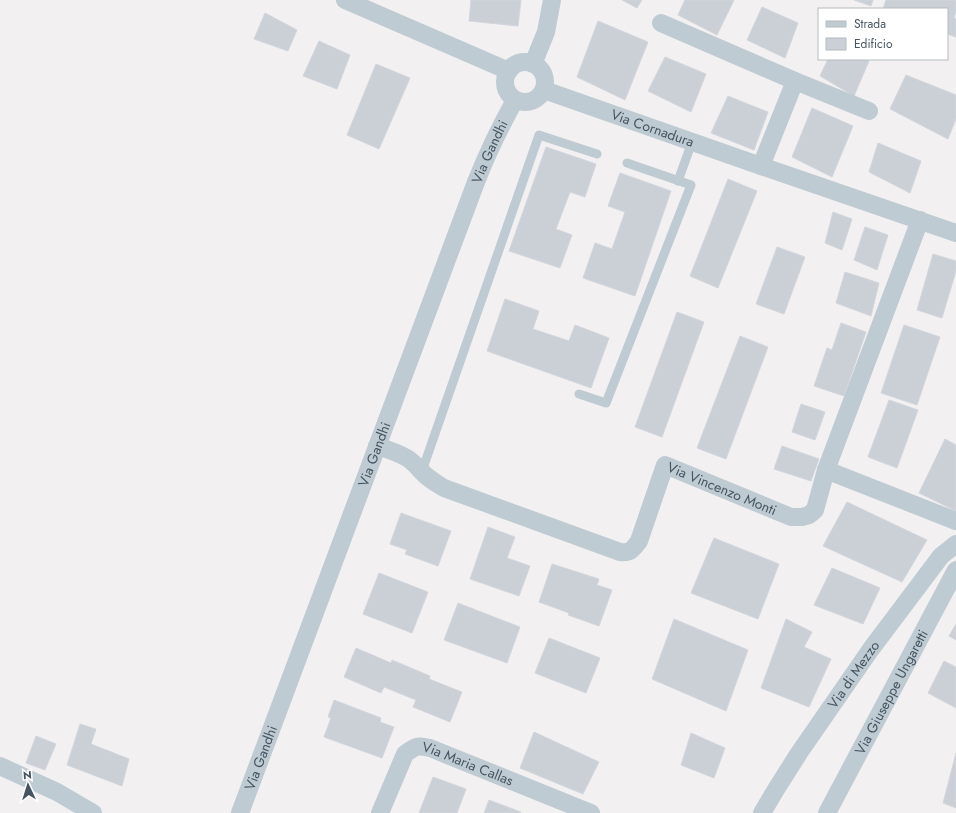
<svg xmlns="http://www.w3.org/2000/svg" width="956" height="813" font-family="Jost,sans-serif">
	<style>
		.building { fill: #cbcfd6; stroke: #d3d6dc }
		.lines { fill: none; stroke-linecap: round; stroke-linejoin: round }
		.service { stroke: #bfcbd3; stroke-width: 9 }
		.minor { stroke: #bfcbd3; stroke-width: 18 }
		.labels { text-anchor: middle; stroke-width: 3; stroke-linejoin: round; paint-order: stroke }
		.street-label { font-size: 14px; fill: #455460; stroke: #fff }
	</style>
	<rect width="100%" height="100%" fill="#f2f0f0"/>
	<g class="building">
		<path d="M471 0H521L518 26 469 21Z"/>
		<path d="M622 0H642L637 8Z"/>
		<path d="M685 0H734L717 35 678 15Z"/>
		<path d="M854 0H873L871 6Z"/>
		<path d="M886 0H956V11L954 18 956 19V37L947 34V9H883Z"/>
		<path d="M762 7 798 23 785 58 747 40Z"/>
		<path d="M265 13 297 30 288 51 254 39Z"/>
		<path d="M598 21 648 42 625 100 577 77Z"/>
		<path d="M319 41 350 55 337 89 303 76Z"/>
		<path d="M665 57 706 74 691 112 648 91Z"/>
		<path d="M828 59H864L869 61 854 96 820 76Z"/>
		<path d="M376 64 410 78 379 149 347 135Z"/>
		<path d="M906 75 956 95V119L948 139 890 109Z"/>
		<path d="M728 96 768 112 754 150 711 133Z"/>
		<path d="M812 108 853 126 832 177 792 157Z"/>
		<path d="M878 143 921 161 910 193 869 172Z"/>
		<path d="M546 147 596 164 585 197 570 192 556 229 572 235 560 268 509 251Z"/>
		<path d="M620 173 671 191 635 296 583 278 595 243 612 249 625 212 608 206Z"/>
		<path d="M728 179 757 191 718 288 690 276Z"/>
		<path d="M833 212 852 219 842 250 825 243Z"/>
		<path d="M865 227 888 235 877 270 854 260Z"/>
		<path d="M777 247 805 257 784 314 756 304Z"/>
		<path d="M933 254 956 261V271L942 318 917 310Z"/>
		<path d="M845 272 879 283 871 316 836 303Z"/>
		<path d="M505 299 539 311 533 329 569 341 575 325 609 338 591 388 487 351Z"/>
		<path d="M677 312 704 322 662 437 635 427Z"/>
		<path d="M841 323 866 332 844 396 814 386 827 348 832 350Z"/>
		<path d="M904 325 940 337 917 405 881 393Z"/>
		<path d="M740 336 768 347 726 459 697 448Z"/>
		<path d="M889 400 918 410 897 468 868 457Z"/>
		<path d="M801 404 825 412 815 440 792 432Z"/>
		<path d="M945 439 956 445V511L919 493Z"/>
		<path d="M782 446 819 459 811 481 774 469Z"/>
		<path d="M847 502 927 540 902 582 823 546Z"/>
		<path d="M401 513 451 531 438 566 405 554 407 550 390 544Z"/>
		<path d="M488 527 515 537 507 558 530 566 519 596 470 579Z"/>
		<path d="M714 538 779 564 758 619 691 593Z"/>
		<path d="M552 564 599 579 597 585 612 590 599 626 568 615 569 613 539 602Z"/>
		<path d="M832 568 880 588 863 624 814 605Z"/>
		<path d="M379 573 428 592 412 633 363 614Z"/>
		<path d="M458 603 520 627 507 663 444 640Z"/>
		<path d="M674 619 748 650 726 711 652 679Z"/>
		<path d="M786 619 812 632 804 647 831 659 809 707 761 688Z"/>
		<path d="M956 624V640L949 636Z"/>
		<path d="M549 638 600 658 586 693 535 673Z"/>
		<path d="M356 648 391 663 392 660 430 676 429 679 462 692 450 722 413 707 416 700 384 687 381 693 344 677Z"/>
		<path d="M944 661 956 667V708L928 693Z"/>
		<path d="M334 700 381 718 380 722 394 727 382 758 324 737 331 718 328 717Z"/>
		<path d="M80 724 96 729 91 744 129 759 122 786 67 765Z"/>
		<path d="M534 732 599 762 583 794 520 768Z"/>
		<path d="M691 733 725 748 714 778 681 765Z"/>
		<path d="M36 736 56 744 45 770 26 763Z"/>
		<path d="M956 753V808L943 803Z"/>
		<path d="M433 777 466 789 457 813H419Z"/>
		<path d="M489 800 521 812 520 813H484Z"/>
	</g>
	<g class="lines">
		<g class="service">
			<path d="M678 181 692 142"/>
			<path d="M579 394 606 403 691 185 627 163"/>
			<path d="M422 471 539 135 597 154"/>
		</g>
		<g class="minor">
			<path d="M345 0 509 71"/>
			<path d="M661 23 795 81 869 111"/>
			<circle cx="525" cy="82" r="20"/>
			<path d="M533 64 546 32 552 0"/>
			<path id="s1" d="M544 90 761 166 956 233"/>
			<path d="M761 166 795 81"/>
			<path id="s2" d="M377 446C387 449 398 453 407 458 414 462 419 469 425 475 431 480 437 484 444 488L620 552C631 553 633 549 639 541L665 465 791 517H802L809 515 815 510 826 470 920 220"/>
			<path d="M826 470 956 521"/>
			<path d="M0 766 57 792 93 813"/>
			<path id="s3" d="M240 813 476 182C487 154 500 127 515 100"/>
			<path id="s4" d="M380 813 405 754C416 746 417 745 430 748L591 813"/>
			<path id="s5" d="M762 813 775 791 799 753 871 649 941 556 956 544"/>
			<path id="s6" d="M827 813 956 570"/>
		</g>
	</g>
	<g class="labels">
		<g class="street-label">
			<text dy="5" stroke="none"><textPath href="#s1" startOffset="115">Via Cornadura</textPath></text>
			<text dy="5" stroke="none"><textPath href="#s3" startOffset="707">Via Gandhi</textPath></text>
			<text dy="5" stroke="none"><textPath href="#s3" startOffset="383">Via Gandhi</textPath></text>
			<text dy="5" stroke="none"><textPath href="#s2" startOffset="433">Via Vincenzo Monti</textPath></text>
			<text dy="5" stroke="none"><textPath href="#s5" startOffset="166">Via di Mezzo</textPath></text>
			<text dy="5" stroke="none"><textPath href="#s6" startOffset="137">Via Giuseppe Ungaretti</textPath></text>
			<text dy="5" stroke="none"><textPath href="#s3" startOffset="59">Via Gandhi</textPath></text>
			<text dy="5" stroke="none"><textPath href="#s4" startOffset="132">Via Maria Callas</textPath></text>
		</g>
	</g>
	<rect x="818" y="8" width="130" height="52" fill="#ffffff" stroke="#b5bbbf"/>
	<rect x="826" y="21" width="20" height="6" fill="#bfcbd3" stroke="#b5bbbf"/>
	<text x="854" y="28" font-size="12" fill="#455460">Strada</text>
	<rect x="826" y="38" width="20" height="12" fill="#cbcfd6" stroke="#b5bbbf"/>
	<text x="854" y="48" font-size="12" fill="#455460">Edificio</text>
	<g transform="translate(28 785) rotate(356)" stroke="#ffffff" stroke-width="3" paint-order="stroke">
	<path d="M0-3L7 15L0 10L-7 15Z" fill="#455460"/>
	<text y="-6" font-size="11" font-weight="bold" text-anchor="middle" fill="#455460">N</text>
	</g>
</svg>
